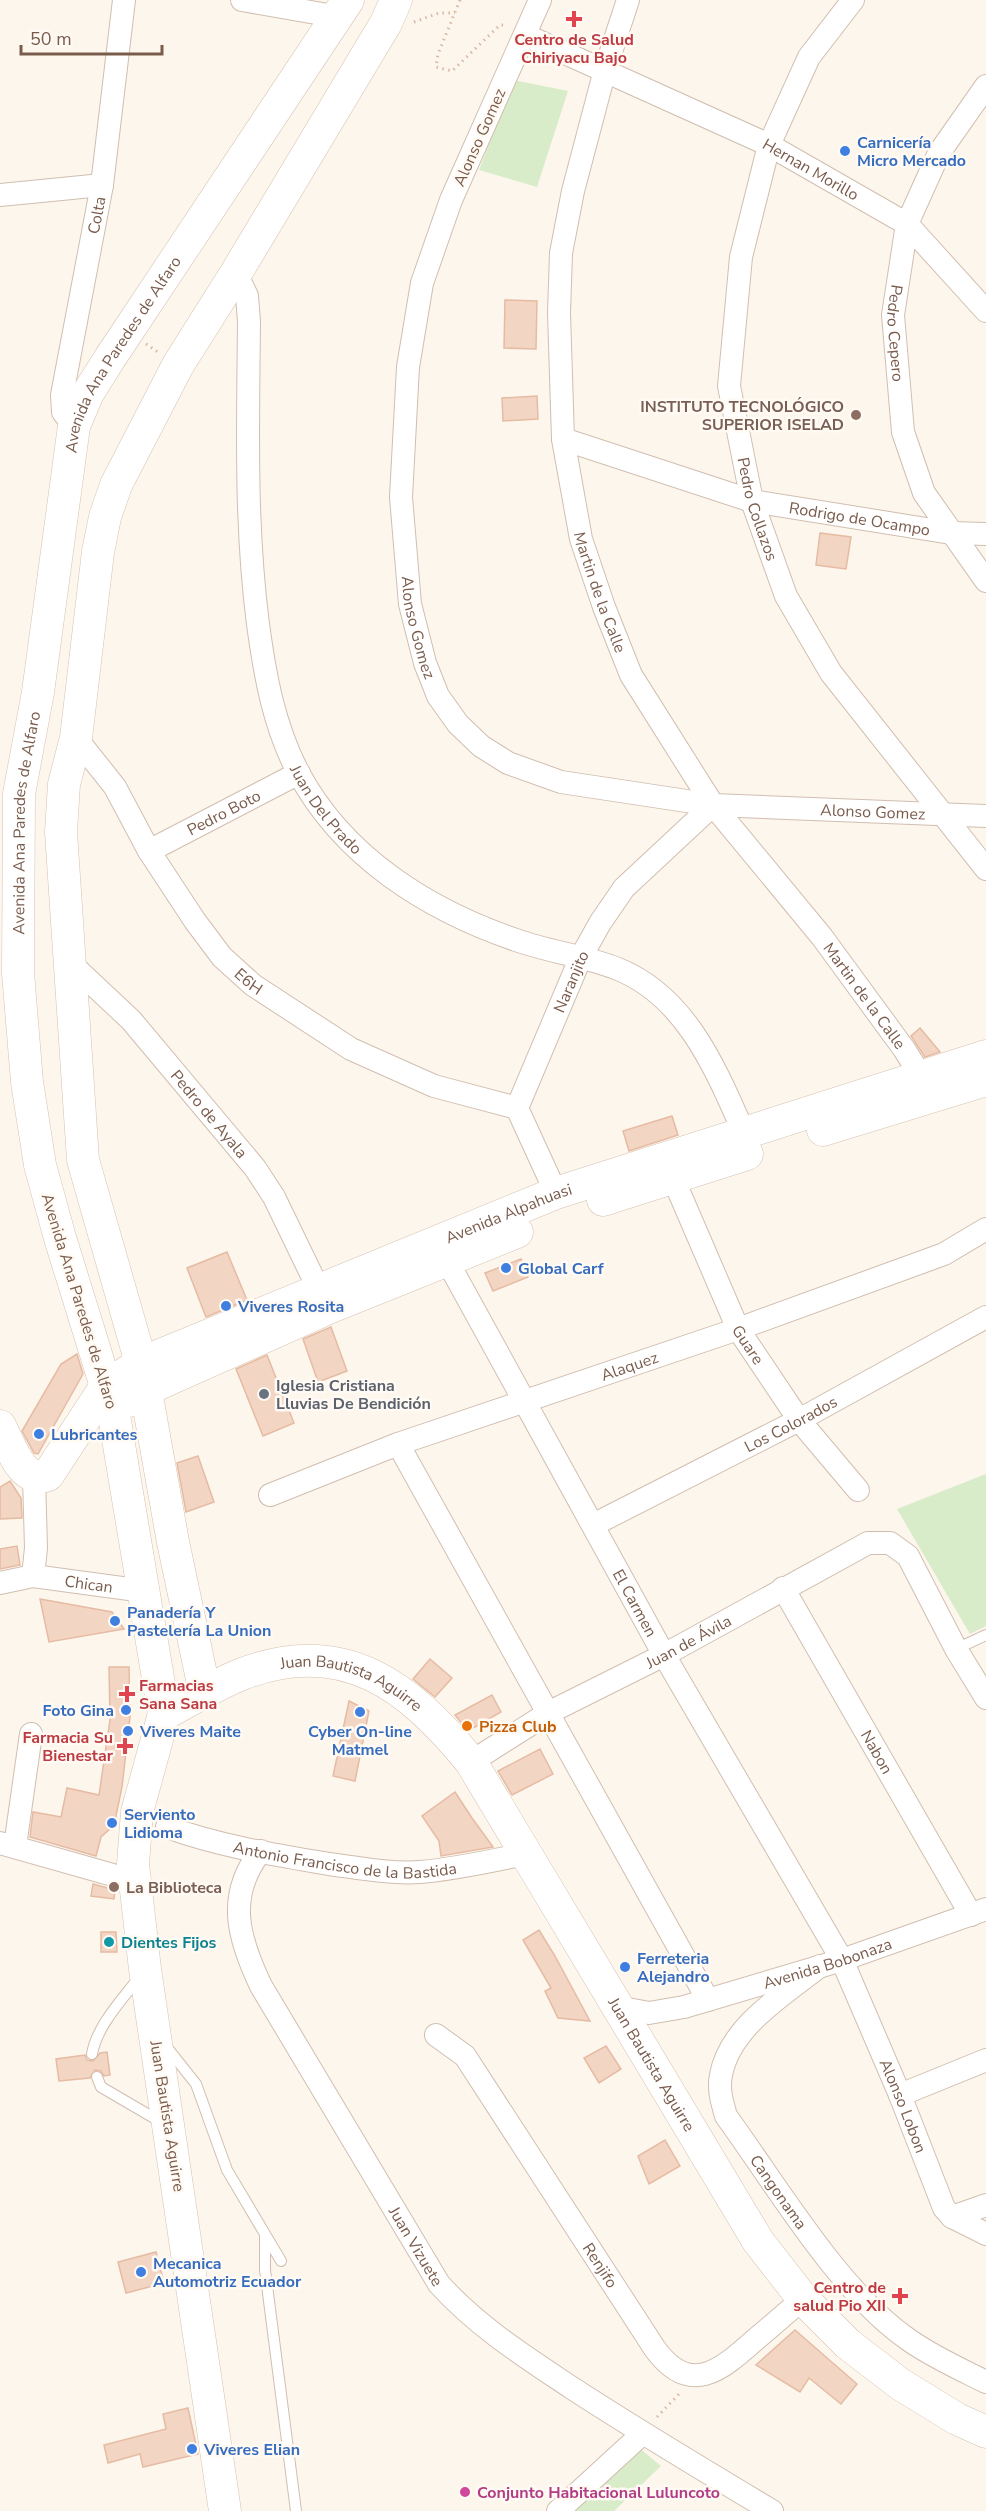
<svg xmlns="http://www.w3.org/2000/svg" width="986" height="2511" font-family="'Nunito Sans',sans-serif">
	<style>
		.green { fill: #d8ecc9 }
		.building { fill: #f3d5c3; stroke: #e6bba3; stroke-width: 1.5 }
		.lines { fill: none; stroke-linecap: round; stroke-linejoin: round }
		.lane-casing { stroke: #d1beb0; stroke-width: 12 }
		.street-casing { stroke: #d1beb0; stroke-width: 24 }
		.secondary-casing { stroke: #d6c0b0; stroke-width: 33 }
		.path { stroke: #d9b8a5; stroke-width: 3; stroke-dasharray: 1.5 4.5; stroke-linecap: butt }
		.lane { stroke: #fff; stroke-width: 10 }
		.street { stroke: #fff; stroke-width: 22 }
		.secondary { stroke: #fff; stroke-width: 32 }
		.health-dot { fill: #e0444e; stroke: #fffaf3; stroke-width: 2 }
		.shop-dot { fill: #3f7fe0; stroke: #fffaf3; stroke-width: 2 }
		.education-dot { fill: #8d6e63; stroke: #fffaf3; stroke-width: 2 }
		.worship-dot { fill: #6b7280; stroke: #fffaf3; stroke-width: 2 }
		.food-dot { fill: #e8710a; stroke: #fffaf3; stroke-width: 2 }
		.culture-dot { fill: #0f9aa8; stroke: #fffaf3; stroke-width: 2 }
		.hotel-dot { fill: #d1479c; stroke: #fffaf3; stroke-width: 2 }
		.labels { text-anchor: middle; stroke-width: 5; stroke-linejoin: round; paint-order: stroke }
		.health-label { font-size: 16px; font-weight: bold; fill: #be3a42; stroke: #fffaf3; text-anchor: end }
		.street-label { font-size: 16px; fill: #7a5c4d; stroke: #fffaf3 }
		.shop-label { font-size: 16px; font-weight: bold; fill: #366cbe; stroke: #fffaf3; text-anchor: start }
		.education-label { font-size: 16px; font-weight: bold; fill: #785e54; stroke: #fffaf3; text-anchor: end }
		.worship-label { font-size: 16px; font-weight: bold; fill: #5b616d; stroke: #fffaf3; text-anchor: start }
		.food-label { font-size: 16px; font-weight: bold; fill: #c56008; stroke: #fffaf3; text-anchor: start }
		.culture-label { font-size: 16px; font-weight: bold; fill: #0d838f; stroke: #fffaf3; text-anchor: start }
		.hotel-label { font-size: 16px; font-weight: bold; fill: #b23c85; stroke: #fffaf3; text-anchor: start }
	</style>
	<rect width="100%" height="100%" fill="#fdf6ec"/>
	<g class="green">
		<path d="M513 80 568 91 537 187 479 170Z"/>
		<path d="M986 1474V1626L970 1634 897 1509Z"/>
		<path d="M639 2448 661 2466 614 2511H570Z"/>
	</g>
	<g class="building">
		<path d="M505 300 537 301 536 349 504 348Z"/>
		<path d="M537 396 538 419 503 421 502 398Z"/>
		<path d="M820 533 851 537 846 569 816 565Z"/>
		<path d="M920 1028 940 1052 925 1057 911 1036Z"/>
		<path d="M672 1116 678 1135 629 1151 623 1131Z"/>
		<path d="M227 1252 247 1300 206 1317 187 1268Z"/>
		<path d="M521 1259 528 1277 493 1291 485 1273Z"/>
		<path d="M331 1327 347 1371 318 1382 303 1339Z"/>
		<path d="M77 1354 83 1374 38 1454 34 1453 22 1431 61 1364Z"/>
		<path d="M267 1355 294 1423 263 1436 236 1369Z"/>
		<path d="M198 1456 214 1502 186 1512 177 1463Z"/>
		<path d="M10 1481 21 1498 22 1518 0 1519V1487Z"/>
		<path d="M17 1546 20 1565 0 1569V1549Z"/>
		<path d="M40 1599 112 1612 124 1629 49 1642Z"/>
		<path d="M430 1659 452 1678 435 1697 413 1679Z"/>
		<path d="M109 1667H129L130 1717 122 1787 114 1825 101 1837 96 1856 30 1837 33 1812 61 1817 67 1788 99 1795 110 1720Z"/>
		<path d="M492 1695 501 1712 468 1731 455 1715Z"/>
		<path d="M349 1701 369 1711 355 1781 333 1776Z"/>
		<path d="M540 1749 553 1774 512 1795 498 1771Z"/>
		<path d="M455 1792 472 1818 493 1847 441 1856 439 1841 422 1816Z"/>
		<path d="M93 1884 115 1890 114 1899 91 1896Z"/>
		<path d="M539 1930 555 1956 590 2021 558 2018 545 1991 551 1988 523 1940Z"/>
		<path d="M101 1932H116L117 1952H101Z"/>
		<path d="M606 2046 621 2069 599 2083 584 2058Z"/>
		<path d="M107 2052 110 2075 104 2076 101 2071 95 2070 90 2078 59 2081 56 2059 85 2055 87 2060 93 2061 100 2053Z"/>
		<path d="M665 2140 680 2166 649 2184 638 2156Z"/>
		<path d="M156 2252 164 2283 126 2293 118 2262Z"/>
		<path d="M795 2330 857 2384 841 2404 809 2378 800 2392 756 2365Z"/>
		<path d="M188 2408 198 2454 143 2467 140 2454 108 2463 104 2445 166 2429 163 2414Z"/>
	</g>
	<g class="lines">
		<g class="lane-casing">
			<g id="lane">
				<path d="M956 1649 986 1635"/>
				<path d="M165 2045 196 2084 227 2170 281 2261"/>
				<path d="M92 2054C97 2025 123 1999 140 1976"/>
				<path d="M97 2077 101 2087 161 2122"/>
				<path d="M265 2237V2270L296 2511"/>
			</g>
		</g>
		<g class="street-casing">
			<g id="street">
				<path d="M242 0 339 17"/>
				<path id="s1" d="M540 0 451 200 422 283 408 367 401 497 410 604 425 663 438 696 458 724 481 746 508 763 561 782 713 805 986 816"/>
				<path id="s2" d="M628 0 605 70 573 191 561 253 559 313 563 439 581 539 604 607 631 675 713 805 822 937 904 1049 921 1076 925 1089"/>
				<path id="s3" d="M853 0 809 57 769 145 741 257 729 386 752 501 786 596 831 673 986 869"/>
				<path id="s4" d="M525 35 769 145 907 224 986 311"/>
				<path id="s5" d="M986 86 939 153 907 224 893 315 903 432 924 493 986 581"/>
				<path d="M0 195 102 185"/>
				<path id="s6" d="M236 273 247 296 249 322C248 424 245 524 258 624 265 676 274 726 298 772 343 857 428 910 516 940 549 952 586 956 618 969 687 997 716 1070 744 1133"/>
				<path id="s7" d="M74 426 63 412 62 395 102 185 124 0"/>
				<path id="s8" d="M563 439 752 501 951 533 986 534"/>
				<path id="s9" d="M76 738 115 787 149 851 195 921 222 957 253 985 351 1049 434 1086 517 1108"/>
				<path id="s10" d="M149 851 299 773"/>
				<path id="s11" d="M67 960 131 1020 255 1168 274 1197 319 1290"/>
				<path id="s12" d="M673 1178 738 1329 799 1420 858 1490"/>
				<path id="s13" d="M556 1193 517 1108 580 959 600 923 624 888 713 805"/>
				<path id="s14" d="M440 1248 664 1655 842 1960 900 2095 944 2208 952 2217 986 2234"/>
				<path d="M398 1444 708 2000"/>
				<path id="s15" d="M270 1495 398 1444 738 1329 944 1254 986 1229"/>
				<path id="s16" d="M593 1525 799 1420 986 1317"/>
				<path d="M33 1576 36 1548 34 1477"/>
				<path id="s17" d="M0 1583 33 1576 144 1591"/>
				<path id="s18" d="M783 1588 971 1915"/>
				<path id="s19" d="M471 1762 550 1712 664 1655 868 1543H890L908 1556 956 1649 986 1698"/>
				<path id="s20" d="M167 1827C219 1846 275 1855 329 1864 359 1868 390 1874 420 1872 456 1869 490 1861 525 1854"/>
				<path d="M0 1843 134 1881"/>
				<path d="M15 1846 31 1734"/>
				<path id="s21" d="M261 1851C225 1896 239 1940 261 1986L439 2284C478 2327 524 2356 572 2388 638 2431 705 2471 772 2511"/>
				<path id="s22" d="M820 1966C785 1994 730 2026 721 2075 718 2089 722 2102 726 2116 777 2186 839 2292 909 2340 933 2357 960 2369 986 2382"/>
				<path id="s23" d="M617 2007 649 2013 684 2007 842 1960 986 1909"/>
				<path id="s24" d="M436 2035 465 2056 655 2349C691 2398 722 2369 756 2339 772 2326 787 2312 803 2299"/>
				<path d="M900 2095 986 2060"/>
				<path d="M952 2217 986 2205"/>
				<path d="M558 2511 642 2434"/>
			</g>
		</g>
		<g class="secondary-casing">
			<g id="secondary">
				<path d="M823 1130 986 1080"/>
				<path d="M603 1200 747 1154"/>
				<path d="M128 1401 145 1390 331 1307 517 1232"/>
				<path id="s25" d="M0 1426C10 1444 22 1486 48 1475L106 1386 141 1363 556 1193 986 1056"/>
				<path d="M205 1693 173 1542 141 1363 83 1160 61 832 64 784 76 738 98 552 105 517 116 485 178 365 236 273 386 23 396 0"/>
				<path id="s26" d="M164 1714 113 1409 60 1238 40 1165 27 1082 18 973 19 794 38 692 74 426 88 393 110 358 348 0"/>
				<path id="s27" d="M225 2511 145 1969 133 1864 137 1812 164 1714C189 1701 215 1685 242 1674 344 1635 409 1686 471 1762L758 2241 803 2299 848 2344 900 2384 957 2419 986 2432"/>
			</g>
		</g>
		<g class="path">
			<path d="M460 0 438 54 436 67 452 71 500 25H507"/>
			<path d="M414 22 439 13H455"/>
			<path d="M146 344 158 352"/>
			<path d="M657 2417 679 2394"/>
		</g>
		<use href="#lane" class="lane"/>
		<use href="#street" class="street"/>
		<use href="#secondary" class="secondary"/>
	</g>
	<g class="health-dot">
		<path d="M571 10h6v6h6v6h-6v6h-6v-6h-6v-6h6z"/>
		<path d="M124 1685h6v6h6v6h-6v6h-6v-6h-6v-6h6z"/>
		<path d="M122 1737h6v6h6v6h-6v6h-6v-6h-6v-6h6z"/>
		<path d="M897 2287h6v6h6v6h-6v6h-6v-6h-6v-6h6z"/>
	</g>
	<g class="shop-dot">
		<circle cx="845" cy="151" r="6"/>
		<circle cx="506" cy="1268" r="6"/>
		<circle cx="226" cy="1306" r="6"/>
		<circle cx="39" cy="1434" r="6"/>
		<circle cx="115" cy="1621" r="6"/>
		<circle cx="126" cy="1710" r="6"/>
		<circle cx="360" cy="1712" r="6"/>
		<circle cx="128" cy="1731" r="6"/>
		<circle cx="112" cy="1823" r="6"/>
		<circle cx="625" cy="1967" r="6"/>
		<circle cx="141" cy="2272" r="6"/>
		<circle cx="192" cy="2449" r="6"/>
	</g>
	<g class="education-dot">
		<circle cx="856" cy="415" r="6"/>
		<circle cx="114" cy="1887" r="6"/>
	</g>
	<circle class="worship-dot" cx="264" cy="1394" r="6"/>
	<circle class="food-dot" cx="467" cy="1726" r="6"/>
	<circle class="culture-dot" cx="109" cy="1942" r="6"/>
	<circle class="hotel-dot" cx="465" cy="2492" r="6"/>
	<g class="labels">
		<g class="health-label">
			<text x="574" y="45" text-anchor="middle">Centro de Salud<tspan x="574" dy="18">Chiriyacu Bajo</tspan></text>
			<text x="139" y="1691" text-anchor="start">Farmacias<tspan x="139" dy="18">Sana Sana</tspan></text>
			<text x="113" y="1743">Farmacia Su<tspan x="113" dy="18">Bienestar</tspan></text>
			<text x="886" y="2293">Centro de<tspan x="886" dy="18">salud Pio XII</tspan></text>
		</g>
		<g class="street-label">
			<text transform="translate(479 137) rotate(-66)" y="6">Alonso Gomez</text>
			<text dy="6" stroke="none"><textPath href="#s4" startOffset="316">Hernan Morillo</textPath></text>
			<text dy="6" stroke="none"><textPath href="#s7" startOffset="218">Colta</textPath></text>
			<text dy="6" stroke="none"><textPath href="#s5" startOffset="270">Pedro Cepero</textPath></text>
			<text dy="6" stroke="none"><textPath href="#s26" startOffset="1394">Avenida Ana Paredes de Alfaro</textPath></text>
			<text dy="6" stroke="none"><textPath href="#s3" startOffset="540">Pedro Collazos</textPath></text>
			<text dy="6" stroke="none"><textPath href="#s8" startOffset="308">Rodrigo de Ocampo</textPath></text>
			<text dy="6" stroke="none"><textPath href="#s2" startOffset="606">Martin de la Calle</textPath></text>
			<text dy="6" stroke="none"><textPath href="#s1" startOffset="654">Alonso Gomez</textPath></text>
			<text dy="6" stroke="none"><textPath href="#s6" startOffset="555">Juan Del Prado</textPath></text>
			<text dy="6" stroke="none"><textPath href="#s1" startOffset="1194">Alonso Gomez</textPath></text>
			<text dy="6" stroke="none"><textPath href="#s10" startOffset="84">Pedro Boto</textPath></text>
			<text dy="6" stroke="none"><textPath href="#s26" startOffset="908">Avenida Ana Paredes de Alfaro</textPath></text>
			<text dy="6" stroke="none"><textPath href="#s9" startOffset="300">E6H</textPath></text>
			<text dy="6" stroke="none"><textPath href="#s13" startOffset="231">Naranjito</textPath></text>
			<text dy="6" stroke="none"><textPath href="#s2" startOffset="1092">Martin de la Calle</textPath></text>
			<text dy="6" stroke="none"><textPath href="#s11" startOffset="210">Pedro de Ayala</textPath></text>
			<text dy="6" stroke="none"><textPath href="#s25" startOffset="621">Avenida Alpahuasi</textPath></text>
			<text transform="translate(80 1301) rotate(73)" y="6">Avenida Ana Paredes de Alfaro</text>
			<text dy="6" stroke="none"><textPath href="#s12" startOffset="183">Guare</textPath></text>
			<text dy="6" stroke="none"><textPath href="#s15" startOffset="382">Alaquez</textPath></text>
			<text dy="6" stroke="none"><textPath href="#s16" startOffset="222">Los Colorados</textPath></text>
			<text dy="6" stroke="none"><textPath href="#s17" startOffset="90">Chican</textPath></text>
			<text dy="6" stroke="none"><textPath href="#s14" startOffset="405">El Carmen</textPath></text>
			<text dy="6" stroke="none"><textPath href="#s19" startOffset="249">Juan de Ávila</textPath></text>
			<text dy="6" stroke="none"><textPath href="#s27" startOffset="1011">Juan Bautista Aguirre</textPath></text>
			<text dy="6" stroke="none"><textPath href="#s18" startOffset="189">Nabon</textPath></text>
			<text dy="6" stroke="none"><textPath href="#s20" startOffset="182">Antonio Francisco de la Bastida</textPath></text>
			<text dy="6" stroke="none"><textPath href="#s23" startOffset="218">Avenida Bobonaza</textPath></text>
			<text dy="6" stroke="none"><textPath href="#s27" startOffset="1514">Juan Bautista Aguirre</textPath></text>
			<text dy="6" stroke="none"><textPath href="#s14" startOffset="976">Alonso Lobon</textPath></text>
			<text transform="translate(168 2116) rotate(81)" y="6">Juan Bautista Aguirre</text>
			<text dy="6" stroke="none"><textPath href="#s22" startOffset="285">Cangonama</textPath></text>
			<text dy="6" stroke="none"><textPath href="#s21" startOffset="447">Juan Vizuete</textPath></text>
			<text dy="6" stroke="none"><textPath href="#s24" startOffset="285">Renjifo</textPath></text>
		</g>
		<g class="shop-label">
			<text x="857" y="148">Carnicería<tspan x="857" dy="18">Micro Mercado</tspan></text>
			<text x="518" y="1274">Global Carf</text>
			<text x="238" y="1312">Viveres Rosita</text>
			<text x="51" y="1440">Lubricantes</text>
			<text x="127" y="1618">Panadería Y<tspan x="127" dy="18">Pastelería La Union</tspan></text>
			<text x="114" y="1716" text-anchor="end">Foto Gina</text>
			<text x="140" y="1737">Viveres Maite</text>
			<text x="360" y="1737" text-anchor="middle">Cyber On-line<tspan x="360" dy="18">Matmel</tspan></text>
			<text x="124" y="1820">Serviento<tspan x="124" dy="18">Lidioma</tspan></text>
			<text x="637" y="1964">Ferreteria<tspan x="637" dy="18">Alejandro</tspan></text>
			<text x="153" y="2269">Mecanica<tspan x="153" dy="18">Automotriz Ecuador</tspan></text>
			<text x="204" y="2455">Viveres Elian</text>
		</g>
		<g class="education-label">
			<text x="844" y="412">INSTITUTO TECNOLÓGICO<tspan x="844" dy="18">SUPERIOR ISELAD</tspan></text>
			<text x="126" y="1893" text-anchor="start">La Biblioteca</text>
		</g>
		<g class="worship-label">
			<text x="276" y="1391">Iglesia Cristiana<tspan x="276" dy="18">Lluvias De Bendición</tspan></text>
		</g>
		<g class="food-label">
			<text x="479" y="1732">Pizza Club</text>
		</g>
		<g class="culture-label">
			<text x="121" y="1948">Dientes Fijos</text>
		</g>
		<g class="hotel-label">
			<text x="477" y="2498">Conjunto Habitacional Luluncoto</text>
		</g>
	</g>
	<path d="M21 45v9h141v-9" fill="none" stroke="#7a5c4d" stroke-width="3"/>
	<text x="30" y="45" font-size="18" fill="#7a5c4d" stroke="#fffaf3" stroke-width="4.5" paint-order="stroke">50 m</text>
</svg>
